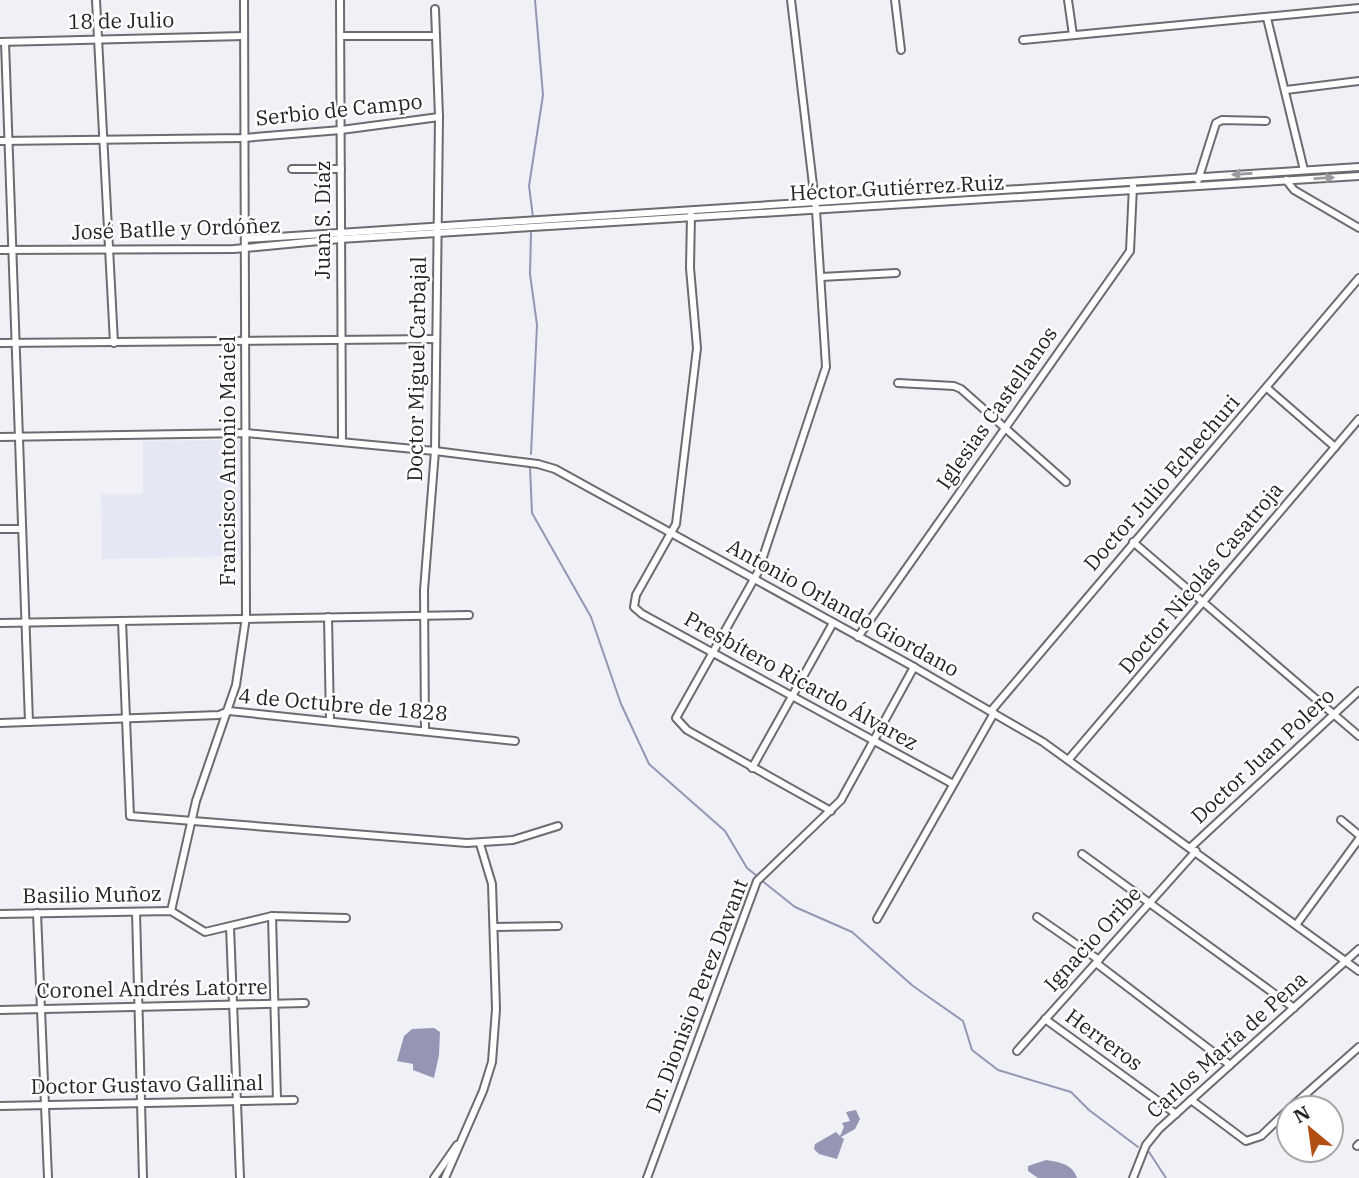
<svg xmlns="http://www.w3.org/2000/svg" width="1359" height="1178" font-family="'IBM Plex Serif',serif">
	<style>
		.built { fill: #e6e7f5 }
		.water { fill: #9496b3 }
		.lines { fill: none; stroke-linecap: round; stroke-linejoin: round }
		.stream { stroke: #9496b3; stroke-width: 2 }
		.street-casing { stroke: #6b6b71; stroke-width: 10 }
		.street { stroke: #fff; stroke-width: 6 }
		.oneway { fill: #9c9c9e }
		.labels { text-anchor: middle; stroke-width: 5; stroke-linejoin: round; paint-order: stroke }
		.street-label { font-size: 21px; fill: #242427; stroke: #fff }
	</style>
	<rect width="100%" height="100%" fill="#f0f1f7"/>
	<path class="built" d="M240 440 242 556 102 559 101 494H143V441Z"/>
	<g class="water">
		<path d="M434 1028 440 1032 439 1055 434 1078 413 1070V1064L397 1061 404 1036 412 1029Z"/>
		<path d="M856 1110 860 1119 855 1129 841 1137 844 1139 837 1159 819 1154 814 1149 815 1144 836 1132 840 1136 844 1127 842 1123 850 1121 846 1112Z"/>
		<path d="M1046 1160C1060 1162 1072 1164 1077 1178H1038L1028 1171V1166Z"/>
	</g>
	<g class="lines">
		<g class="stream">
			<path d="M533 217 529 186 543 95 535 0"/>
			<path d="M531 233 530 274 537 325 531 454"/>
			<path d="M530 467 532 513 591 617 621 704 649 764 725 831 747 868 757 876"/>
			<path d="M761 880 795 907 852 932 913 986 963 1021 972 1050 998 1070 1071 1092 1089 1110 1138 1147"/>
			<path d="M1149 1152 1166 1178"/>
		</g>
		<g class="street-casing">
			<g id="street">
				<path d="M96 0 114 343"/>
				<path d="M340 0 342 441"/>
				<path d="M791 0 816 210 826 367 758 572 676 718 687 730 831 811"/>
				<path d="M895 0 901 50"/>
				<path d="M1068 0 1073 35"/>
				<path d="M1267 18 1304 170"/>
				<path d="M341 36H436"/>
				<path d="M1023 40 1359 8"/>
				<path d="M0 42 244 36"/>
				<path d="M5 42 29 722"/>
				<path d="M1286 90 1359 81"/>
				<path d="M0 141 243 138 341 130 439 117"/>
				<path d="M292 169H341"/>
				<path d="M1198 180 1216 123 1222 120 1266 121"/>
				<path d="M1286 180 1294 190 1359 228"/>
				<path d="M691 215 690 268 697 348 676 524 636 595 634 607 642 614 953 784"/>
				<path d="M245 239 1359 167"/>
				<path d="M0 250 234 249 340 239 1359 176"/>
				<path d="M821 277 896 273"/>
				<path d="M0 343 436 339"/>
				<path d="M898 383 954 386 961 389 1066 482"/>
				<path d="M1267 388 1335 447"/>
				<path d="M0 437 246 433 435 451 538 464 555 469 914 667 1043 742 1359 971"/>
				<path d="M0 529H22"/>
				<path d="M1133 542 1359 736"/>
				<path d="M328 617 330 721"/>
				<path d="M122 621 130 816 467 843 513 840 558 826"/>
				<path d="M0 623 469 615"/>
				<path d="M858 637 1130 251 1133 186"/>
				<path d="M991 711 1359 278"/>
				<path d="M0 723 219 715 229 711 515 741"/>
				<path d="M425 730 424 590 435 451 439 117 435 9"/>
				<path d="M1069 759 1359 419"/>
				<path d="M752 768 833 623"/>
				<path d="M1341 820 1359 835"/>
				<path d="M1191 847 1359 691"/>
				<path d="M1082 854 1294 1008"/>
				<path d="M171 911 196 801 236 685 246 617 244 0"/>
				<path d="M136 912 143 1178"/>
				<path d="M37 913 48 1178"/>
				<path d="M0 914 171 911 205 932 272 916 346 918"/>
				<path d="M272 916 277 1100"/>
				<path d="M1037 917 1099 960"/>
				<path d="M877 919 994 713"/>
				<path d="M1296 925 1359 839"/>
				<path d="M230 927 240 1178"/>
				<path d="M494 927 558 926"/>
				<path d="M1096 963 1230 1065"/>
				<path d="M0 1010 305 1003"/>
				<path d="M1045 1019 1176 1114"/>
				<path d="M1017 1051 1196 851"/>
				<path d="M1191 1100 1246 1141 1261 1136 1289 1109"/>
				<path d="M0 1106 294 1100"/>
				<path d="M1290 1108 1359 1047"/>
				<path d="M1357 1146 1359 1144"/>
				<path d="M434 1178 457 1145"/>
				<path d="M445 1178 483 1091 492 1062 496 1009 492 884 480 844"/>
				<path d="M647 1178 757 881 841 800 914 667"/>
				<path d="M1133 1178 1146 1145 1159 1129 1359 949"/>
			</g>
		</g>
		<use href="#street" class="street"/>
	</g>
	<defs><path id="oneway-solid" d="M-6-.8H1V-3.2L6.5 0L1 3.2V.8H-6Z" transform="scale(1.75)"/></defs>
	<g class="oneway">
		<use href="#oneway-solid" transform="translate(1242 174) rotate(176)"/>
		<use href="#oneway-solid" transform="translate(1324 178) rotate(-3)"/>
	</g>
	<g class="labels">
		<g class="street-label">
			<text transform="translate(121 21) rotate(-1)" y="7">18 de Julio</text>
			<text transform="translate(339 110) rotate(-6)" y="7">Serbio de Campo</text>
			<text transform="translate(897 188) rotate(-3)" y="7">Héctor Gutiérrez Ruiz</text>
			<text transform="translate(323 220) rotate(-90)" y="7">Juan S. Díaz</text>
			<text transform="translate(176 229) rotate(-2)" y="7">José Batlle y Ordóñez</text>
			<text transform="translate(417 369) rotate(-89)" y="7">Doctor Miguel Carbajal</text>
			<text transform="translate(997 408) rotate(-55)" y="7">Iglesias Castellanos</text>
			<text transform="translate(228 461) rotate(-90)" y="7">Francisco Antonio Maciel</text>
			<text transform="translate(1162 483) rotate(-49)" y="7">Doctor Julio Echechuri</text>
			<text transform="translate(1201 578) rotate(-50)" y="7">Doctor Nicolás Casatroja</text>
			<text transform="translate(843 608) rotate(29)" y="7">Antonio Orlando Giordano</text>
			<text transform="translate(801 681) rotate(29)" y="7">Presbítero Ricardo Álvarez</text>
			<text transform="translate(343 705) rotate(5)" y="7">4 de Octubre de 1828</text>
			<text transform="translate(1263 756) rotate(-43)" y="7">Doctor Juan Polero</text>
			<text transform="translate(92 895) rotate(-1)" y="7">Basilio Muñoz</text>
			<text transform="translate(1093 939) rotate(-48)" y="7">Ignacio Oribe</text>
			<text transform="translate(152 989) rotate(-1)" y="7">Coronel Andrés Latorre</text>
			<text transform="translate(697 996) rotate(-69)" y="7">Dr. Dionisio Perez Davant</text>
			<text transform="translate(1104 1040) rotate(36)" y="7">Herreros</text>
			<text transform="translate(1227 1045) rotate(-42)" y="7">Carlos María de Pena</text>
			<text transform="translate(147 1085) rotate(-1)" y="7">Doctor Gustavo Gallinal</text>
		</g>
	</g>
	<g transform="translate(1310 1129) rotate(331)"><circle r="33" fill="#ffffff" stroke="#a7a7a9" stroke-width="2"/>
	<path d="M0-5L12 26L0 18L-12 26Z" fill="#b14f15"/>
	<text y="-10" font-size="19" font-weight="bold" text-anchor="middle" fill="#242427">N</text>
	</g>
</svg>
